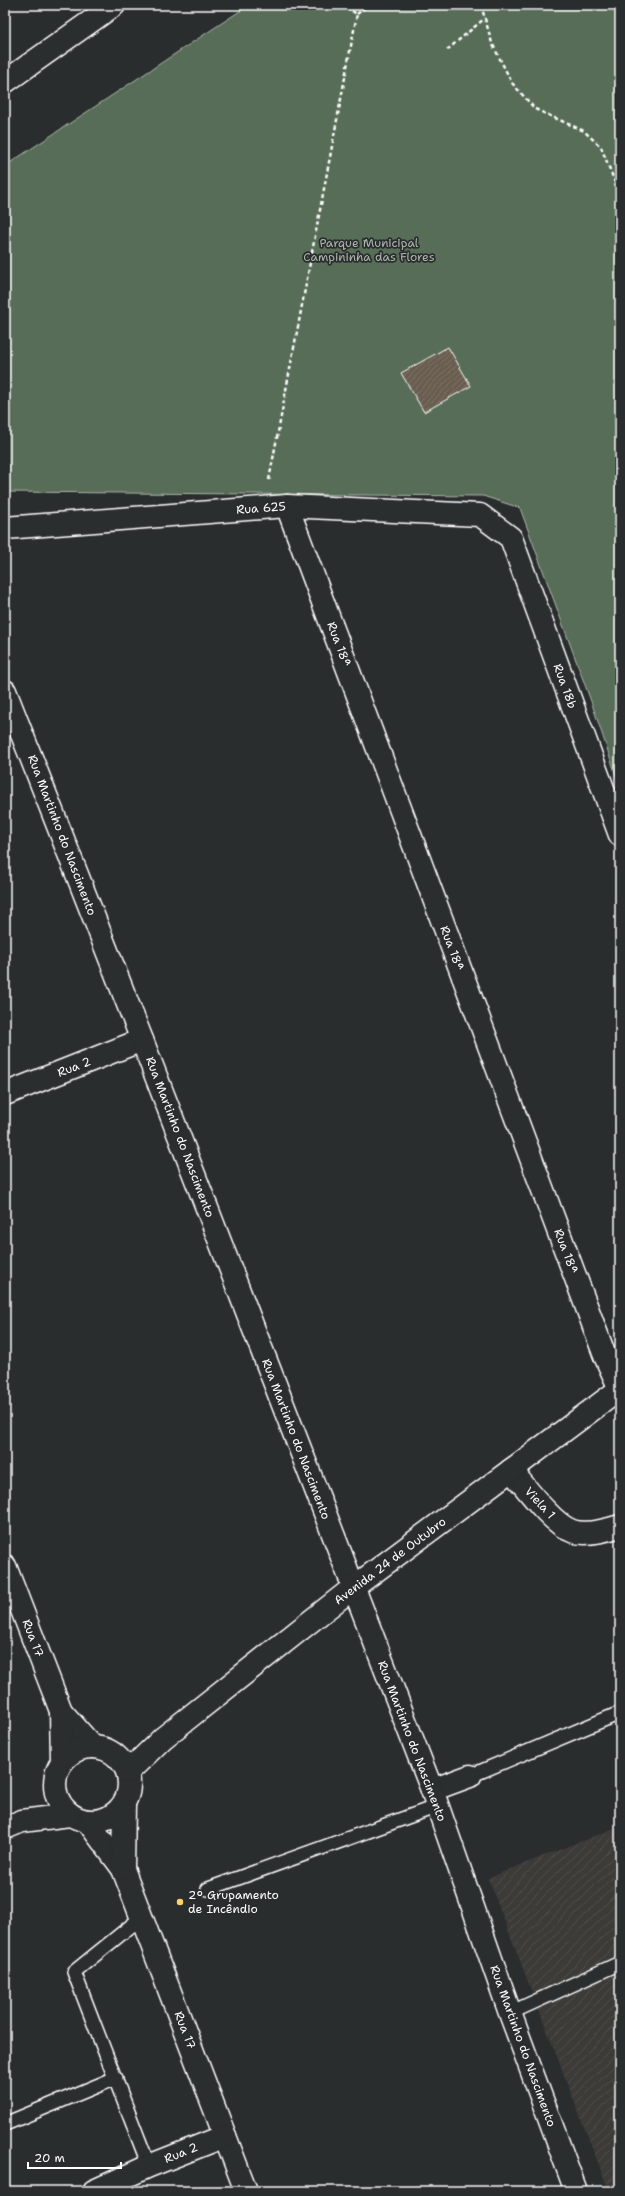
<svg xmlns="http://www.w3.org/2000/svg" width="625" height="2196" font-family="'Shantell Sans',sans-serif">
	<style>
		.industrial { fill: url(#industrial-furrows) }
		.green { fill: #586d59; stroke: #acb6ac }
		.building { fill: url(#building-hatch); stroke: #fff }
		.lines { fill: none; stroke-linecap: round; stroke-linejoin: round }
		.lane-casing { stroke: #fff; stroke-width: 16 }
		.street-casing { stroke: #fff; stroke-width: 25 }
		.secondary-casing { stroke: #fff; stroke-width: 25 }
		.path { stroke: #fff; stroke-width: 2.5; stroke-dasharray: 4 3; stroke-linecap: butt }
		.lane { stroke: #2a2d2e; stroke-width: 13 }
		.street { stroke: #2a2d2e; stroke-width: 22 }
		.secondary { stroke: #2a2d2e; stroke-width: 22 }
		.poi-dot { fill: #ffd166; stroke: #2a2d2e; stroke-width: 1.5 }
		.labels { text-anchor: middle; stroke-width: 3.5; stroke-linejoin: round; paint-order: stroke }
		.park-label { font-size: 12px; fill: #acb6ac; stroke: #2a2d2e }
		.street-label { font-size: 12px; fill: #fff; stroke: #2a2d2e }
		.poi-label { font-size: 12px; fill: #fff; stroke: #2a2d2e; text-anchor: start }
	</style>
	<defs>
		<pattern id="industrial-furrows" width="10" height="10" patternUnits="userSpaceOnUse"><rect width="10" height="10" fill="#3d3b38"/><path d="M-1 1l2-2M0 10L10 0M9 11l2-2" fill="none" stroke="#504f4c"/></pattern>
		<pattern id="building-hatch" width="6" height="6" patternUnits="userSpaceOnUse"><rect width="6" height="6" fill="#695d50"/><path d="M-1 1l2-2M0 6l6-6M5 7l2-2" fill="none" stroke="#80756a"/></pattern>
	</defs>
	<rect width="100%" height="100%" fill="#2a2d2e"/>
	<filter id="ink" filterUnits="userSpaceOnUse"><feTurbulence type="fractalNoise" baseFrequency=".025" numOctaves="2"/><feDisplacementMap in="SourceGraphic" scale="8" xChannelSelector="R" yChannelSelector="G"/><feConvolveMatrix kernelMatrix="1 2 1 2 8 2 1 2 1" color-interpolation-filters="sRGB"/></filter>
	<g filter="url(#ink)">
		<path class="industrial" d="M620 1826V2191H609L488 1878Z"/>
		<path class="green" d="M249 5H620V787L592 704 520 508 483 496 5 492V162L8 164Z"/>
		<path class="building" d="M448 347 471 386 424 412 401 373Z"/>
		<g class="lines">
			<g class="lane-casing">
				<g id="lane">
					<path d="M470 1776 620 1713"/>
					<path d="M208 1889 438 1806"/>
					<path d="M142 1917 74 1972 149 2166"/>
					<path d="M510 2013 620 1963"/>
					<path d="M5 2124 116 2078"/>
				</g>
			</g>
			<g class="street-casing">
				<g id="street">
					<path d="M287 506 605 1356 620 1389"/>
					<path d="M5 528 287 506 480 515 511 538 620 835"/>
					<path d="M5 1094 142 1040"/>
					<path d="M511 1470C525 1486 552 1524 572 1531 586 1536 607 1530 620 1526"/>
					<path d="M5 1566 61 1711 93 1747"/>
					<path d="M61 1711 62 1762"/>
					<path d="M432 1790 470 1776"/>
					<path d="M88 1822 123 1869 246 2191"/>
					<path d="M123 1869 124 1804"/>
					<path d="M94 2191 149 2166 225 2136"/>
				</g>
			</g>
			<g class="secondary-casing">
				<g id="secondary">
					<path d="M5 82 114 5"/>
					<path d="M5 691 142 1040 432 1790 510 2013 576 2191"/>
					<circle cx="92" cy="1784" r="37"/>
					<path d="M128 1772 163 1738 354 1587 620 1389"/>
					<path d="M5 1828 22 1821 70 1815"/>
				</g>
			</g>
			<g class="path">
				<path d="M481 5 492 43 512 83 535 109 584 131 601 147 620 195"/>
				<path d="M357 14 367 6"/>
				<path d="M447 50 485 18"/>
				<path d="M269 480 357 14 342 5"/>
			</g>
			<use href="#lane" class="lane"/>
			<use href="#street" class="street"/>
			<use href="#secondary" class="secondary"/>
		</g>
	</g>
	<circle class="poi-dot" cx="180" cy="1902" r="4"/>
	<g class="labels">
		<g class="park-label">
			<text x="369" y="247">Parque Municipal<tspan x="369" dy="14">Campininha das Flores</tspan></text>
		</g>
		<g class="street-label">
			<text transform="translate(261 508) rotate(-4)" y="4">Rua 625</text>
			<text transform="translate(339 644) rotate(69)" y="4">Rua 18ª</text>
			<text transform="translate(565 686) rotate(70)" y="4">Rua 18b</text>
			<text transform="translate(62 835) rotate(69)" y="4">Rua Martinho do Nascimento</text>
			<text transform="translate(452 948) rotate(69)" y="4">Rua 18ª</text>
			<text transform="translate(74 1067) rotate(-21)" y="4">Rua 2</text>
			<text transform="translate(180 1137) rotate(69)" y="4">Rua Martinho do Nascimento</text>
			<text transform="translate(566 1251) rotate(69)" y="4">Rua 18ª</text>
			<text transform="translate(296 1439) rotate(69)" y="4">Rua Martinho do Nascimento</text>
			<text transform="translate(540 1503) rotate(47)" y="4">Viela 1</text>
			<text transform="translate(390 1561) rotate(-37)" y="4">Avenida 24 de Outubro</text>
			<text transform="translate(33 1638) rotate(69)" y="4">Rua 17</text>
			<text transform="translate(412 1741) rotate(69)" y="4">Rua Martinho do Nascimento</text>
			<text transform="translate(185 2030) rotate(69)" y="4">Rua 17</text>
			<text transform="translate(523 2046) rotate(70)" y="4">Rua Martinho do Nascimento</text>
			<text transform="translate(181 2153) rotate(-22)" y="4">Rua 2</text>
		</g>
		<g class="poi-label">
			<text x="188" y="1899">2º Grupamento<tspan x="188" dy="14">de Incêndio</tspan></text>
		</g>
	</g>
	<rect width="625" height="2196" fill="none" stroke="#2a2d2e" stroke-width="20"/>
	<rect x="10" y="10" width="605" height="2176" fill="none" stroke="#fff" stroke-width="1.5" filter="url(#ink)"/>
	<path d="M28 2162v6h93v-6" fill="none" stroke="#ffffff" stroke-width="2"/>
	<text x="34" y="2162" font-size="12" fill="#ffffff" stroke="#2a2d2e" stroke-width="3" paint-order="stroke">20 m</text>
</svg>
